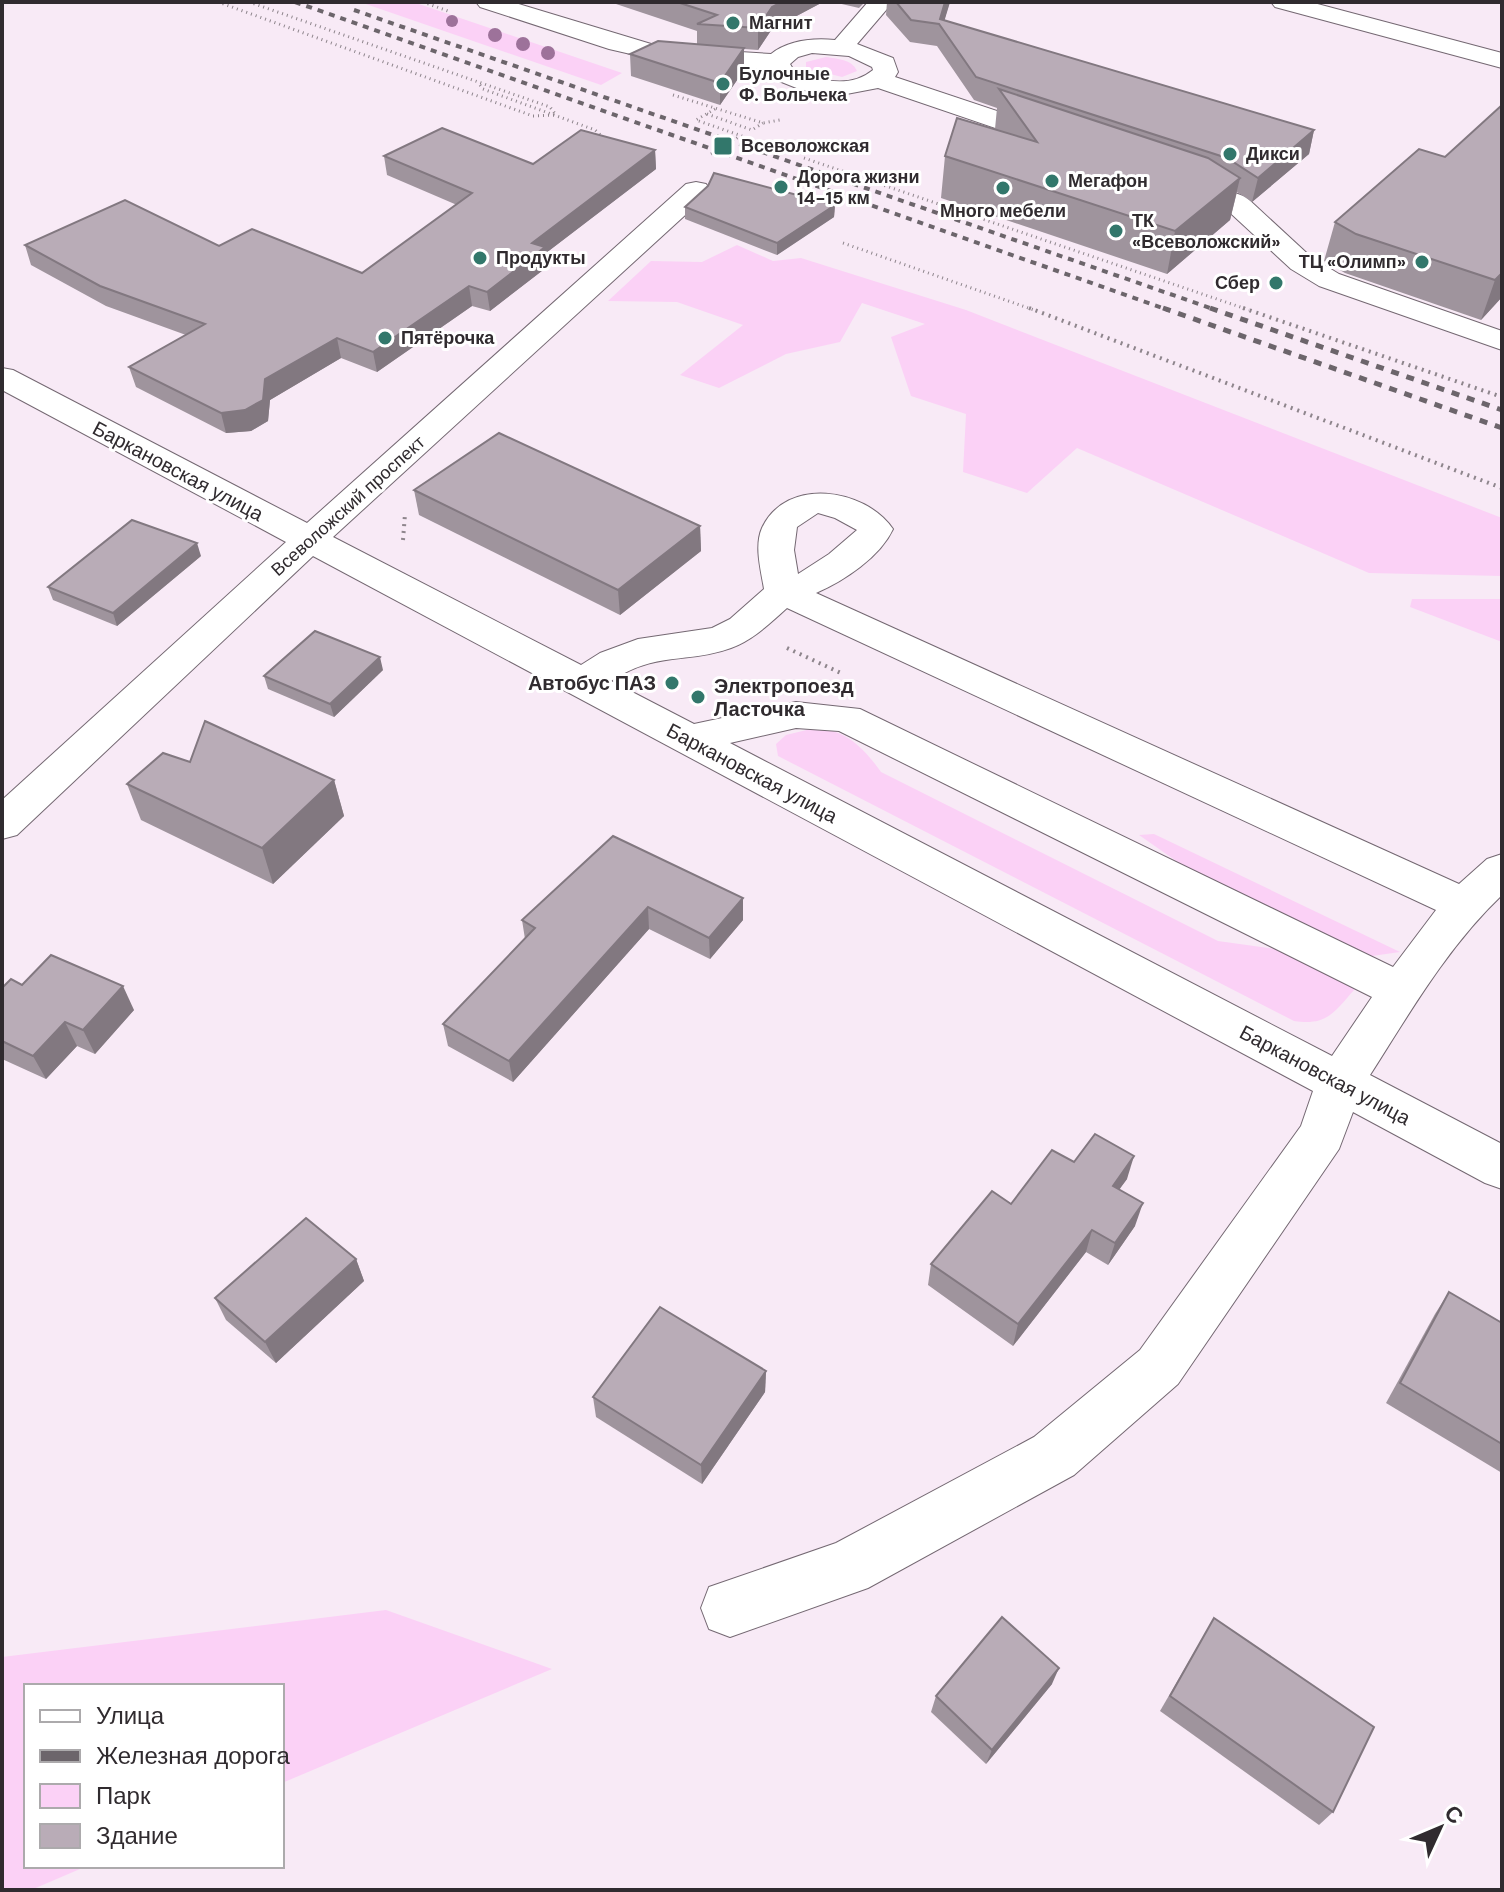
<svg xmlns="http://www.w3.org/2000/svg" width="1504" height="1892" font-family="'DM Sans',sans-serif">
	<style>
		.green { fill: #fbd1f6 }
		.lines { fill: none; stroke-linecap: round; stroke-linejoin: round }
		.minor-casing { stroke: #746872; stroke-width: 2 }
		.path-far1 { stroke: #8e858c; stroke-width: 3; stroke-dasharray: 1 4; stroke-linecap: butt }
		.path { stroke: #8e858c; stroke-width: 4; stroke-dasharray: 2 5; stroke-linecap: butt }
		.minor { fill: #fff; fill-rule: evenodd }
		.rail-far1 { stroke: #6c656b; stroke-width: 4; stroke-dasharray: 6 6; stroke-linecap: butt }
		.rail { stroke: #6c656b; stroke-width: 5; stroke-dasharray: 8 8; stroke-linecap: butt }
		.tree { fill: #9d729a }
		.wall { fill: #9f949d }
		.shaded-wall { fill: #827880 }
		.building { fill: #b9acb7; stroke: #827880; stroke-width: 2 }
		.poi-dot { fill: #32776b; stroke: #fff; stroke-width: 3 }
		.labels { text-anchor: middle; stroke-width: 6; stroke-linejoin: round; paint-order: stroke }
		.far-poi-label { font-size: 18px; font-weight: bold; fill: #302b2f; stroke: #fff; text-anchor: start }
		.far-street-label { font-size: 18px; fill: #302b2f; stroke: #fff }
		.street-label { font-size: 20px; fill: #302b2f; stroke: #fff }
		.poi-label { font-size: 20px; font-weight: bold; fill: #302b2f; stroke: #fff; text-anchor: end }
	</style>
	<rect width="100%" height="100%" fill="#f8eaf6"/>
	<g class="green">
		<path d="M360 2H413L622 73 601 85Z"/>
		<path d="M826 57C837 59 852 59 857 71L842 77 806 68V62Z"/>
		<path d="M737 245 773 261 801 258 966 310 1502 518V576L1369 573 1077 448 1027 493 963 472 966 414 911 396 891 337 925 324 862 303 840 342 786 354 719 388 680 375 743 325 677 302 608 301 651 261 702 262Z"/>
		<path d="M1412 599H1502V642L1410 607Z"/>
		<path d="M815 728C845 729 864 748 881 772L1218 941 1276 949 1355 989C1334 1012 1328 1026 1294 1021L778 756 776 744 786 735Z"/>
		<path d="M1154 834 1400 952 1372 956 1348 948 1192 872 1139 835Z"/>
		<path d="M386 1610 552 1669 282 1783V1686H26V1866H87L31 1890H2V1657Z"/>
	</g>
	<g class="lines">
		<g class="minor-casing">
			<g id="minor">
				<path d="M476 2H512L661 47 771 54C789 40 813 38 835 40L868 2H893L857 44 893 58 898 72 895 77 1063 133 1067 139 1063 145H1045L878 88 836 96 799 89 774 79 768 69 661 61 609 49 480 7ZM812 53 849 56 872 67 873 70C850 89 818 81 793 69L790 64 798 57Z"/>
				<path d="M1271 2H1310L1502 53V68L1275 7Z"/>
				<path d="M1180 173 1246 197 1311 257 1339 274 1502 331V350L1319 286 1291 269 1226 209 1170 187 1166 181 1170 175Z"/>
				<path d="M696 182 706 184 710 190 706 196 333 537 581 665 600 653 638 639 712 628 730 619 764 589C761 570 754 546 762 528 786 476 865 488 893 529 880 557 844 581 816 593L1459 884 1487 859 1502 854V895C1448 946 1409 1014 1370 1075L1502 1144V1189L1485 1183 1353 1112 1339 1149 1178 1384 1074 1475 868 1588 730 1637 709 1629 701 1608 709 1587 836 1543 1034 1437 1140 1350 1301 1126 1313 1091 313 556 17 835 2 839V800L286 542 2 390V368L13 370 307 523 686 184ZM818 513 835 518 857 530 829 554 798 574 794 550 797 527ZM787 608 1436 910 1393 967 860 709 796 702 694 724 611 681C656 651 687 664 731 648 753 640 770 623 787 608ZM796 728 839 731 1372 997 1332 1056 730 743Z"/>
			</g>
		</g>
		<g class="path-far1">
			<path d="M218 2 533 116 556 115"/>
			<path d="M249 2 550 107 556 115"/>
			<path d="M423 2 448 11"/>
			<path d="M480 85 483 89 595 130 605 139"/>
			<path d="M673 95 763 123 780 120"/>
			<path d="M715 109 696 120 742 136"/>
			<path d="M707 114 752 130 763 123"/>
			<path d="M843 142 853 151"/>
			<path d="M711 154 740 136"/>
			<path d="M804 158 1249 310"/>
			<path d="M843 243 1034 310"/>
		</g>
		<g class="path">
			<path d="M1029 308 1502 488"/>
			<path d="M1243 308 1502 397"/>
			<path d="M403 540 405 514"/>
			<path d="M787 648 843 674"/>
		</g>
		<use href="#minor" class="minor"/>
		<g class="rail-far1">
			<path d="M295 2 1168 310"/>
			<path d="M354 10 1216 310"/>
		</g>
		<g class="rail">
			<path d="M1163 308 1502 428"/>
			<path d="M1210 308 1502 410"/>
		</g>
	</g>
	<g class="tree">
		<circle cx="452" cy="21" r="6"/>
		<circle cx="495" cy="35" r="7"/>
		<circle cx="523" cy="44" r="7"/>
		<circle cx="548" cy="53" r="7"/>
	</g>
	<g class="wall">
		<path d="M610 2H823L772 29 758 50 744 49V70L720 105 631 76 630 54 697 44V31Z"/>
		<path d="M833 2H865L859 8Z"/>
		<path d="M887 2H950L944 20 1314 130 1309 154 1252 202 1237 192 1230 220 1167 274 941 198 945 156 995 129 997 108 974 100 937 46 910 42 886 15Z"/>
		<path d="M1502 105V297L1481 320 1345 273 1324 261 1335 222 1445 157Z"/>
		<path d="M655 150 656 169 546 253 547 267 490 311 472 306 377 372 341 358 270 400 268 421 251 431 226 433 136 387 129 367 186 335 106 306 31 265 25 245 219 246 362 273 457 205 387 175 384 156 533 164Z"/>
		<path d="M835 205 834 217 777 255 685 219V207Z"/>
		<path d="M414 490 700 526 701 551 620 615 419 515Z"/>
		<path d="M201 556 117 626 53 600 48 587Z"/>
		<path d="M383 670 334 717 268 689 264 676Z"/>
		<path d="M190 762 334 780 344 816 273 884 141 820 127 784Z"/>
		<path d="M613 836 743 920 710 959 649 929 513 1082 448 1046 443 1024 525 939 522 920Z"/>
		<path d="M22 985 134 1010 95 1054 77 1046 46 1079 2 1059V988Z"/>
		<path d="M1074 1162 1127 1179 1119 1189 1135 1226 1108 1265 1086 1252 1013 1346 928 1285 931 1264 1011 1204Z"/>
		<path d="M356 1259 364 1281 276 1363 226 1320 215 1298Z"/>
		<path d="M1449 1292 1502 1323V1473L1386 1403 1435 1314Z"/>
		<path d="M766 1371 765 1392 702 1484 596 1417 593 1397Z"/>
		<path d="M1214 1618 1333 1812 1319 1825 1160 1711Z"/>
		<path d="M1052 1684 986 1764 931 1712 936 1696Z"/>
	</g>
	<g class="shaded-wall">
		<path d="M782 2H823L772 29 758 50V28L772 7Z"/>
		<path d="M945 2H950L942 29 940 19Z"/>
		<path d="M744 48V70L720 105V83Z"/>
		<path d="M1314 130 1309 154 1252 202 1258 178Z"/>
		<path d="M655 150 656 169 546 253 547 267 490 311 487 292 532 243Z"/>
		<path d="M1240 178 1230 220 1167 274 1175 231Z"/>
		<path d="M835 205 834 217 777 255V243Z"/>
		<path d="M1502 273V297L1481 320 1495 280Z"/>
		<path d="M469 286 472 306 377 372 373 352Z"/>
		<path d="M337 338 341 358 270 400 268 421 251 431 226 433 221 413 265 379Z"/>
		<path d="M700 526 701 551 620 615 618 590Z"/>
		<path d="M197 543 201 556 117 626 113 613Z"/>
		<path d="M380 657 383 670 334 717 330 704Z"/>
		<path d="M334 780 344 816 273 884 262 848Z"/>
		<path d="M743 898V920L710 959 709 938Z"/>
		<path d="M648 907 649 929 513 1082 509 1061Z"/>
		<path d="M123 986 134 1010 95 1054 83 1030Z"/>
		<path d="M65 1022 77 1046 46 1079 33 1056Z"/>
		<path d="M1134 1156 1127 1179 1106 1208 1113 1186Z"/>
		<path d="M1143 1203 1135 1226 1108 1265 1115 1243Z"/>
		<path d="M1092 1230 1086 1252 1013 1346 1018 1324Z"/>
		<path d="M356 1259 364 1281 276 1363 265 1342Z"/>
		<path d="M766 1371 765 1392 702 1484 701 1465Z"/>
		<path d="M1059 1668 1052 1684 986 1764 992 1750Z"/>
	</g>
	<g class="building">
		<path d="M677 2H782L772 7 758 28 697 24 717 15Z"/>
		<path d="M896 2H945L940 19 1314 130 1258 178 1227 158 976 77 939 24 911 20Z"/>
		<path d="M658 41 744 48 720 83 630 54Z"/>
		<path d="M999 89 1208 158 1240 178 1175 231 945 156 957 118 1037 142Z"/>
		<path d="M1502 105V273L1495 280 1356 234 1335 222 1419 149 1445 157Z"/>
		<path d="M442 128 533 164 581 130 655 150 532 243 545 247 487 292 469 286 373 352 337 338 265 379 263 400 245 410 221 413 129 367 205 324 100 286 25 245 125 200 219 246 252 229 362 273 472 193 384 156Z"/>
		<path d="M714 173 835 205 777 243 685 207 708 186Z"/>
		<path d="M499 433 700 526 618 590 414 490Z"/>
		<path d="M132 520 197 543 113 613 48 587Z"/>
		<path d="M315 631 380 657 330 704 264 676Z"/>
		<path d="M205 721 334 780 262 848 127 784 163 753 190 762Z"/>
		<path d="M613 836 743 898 709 938 648 907 509 1061 443 1024 535 928 522 920Z"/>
		<path d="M51 955 123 986 83 1030 65 1022 33 1056 2 1041V988L11 979 22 985Z"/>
		<path d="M1095 1134 1134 1156 1113 1186 1143 1203 1115 1243 1092 1230 1018 1324 931 1264 992 1191 1011 1204 1052 1150 1074 1162Z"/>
		<path d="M306 1218 356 1259 265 1342 215 1298Z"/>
		<path d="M1449 1292 1502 1323V1444L1400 1383Z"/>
		<path d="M660 1307 766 1371 701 1465 593 1397Z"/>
		<path d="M1002 1617 1059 1668 992 1750 936 1696Z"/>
		<path d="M1214 1618 1374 1727 1333 1812 1170 1696Z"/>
	</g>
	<g class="poi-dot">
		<circle cx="733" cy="23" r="8"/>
		<circle cx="723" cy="84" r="8"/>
		<rect x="713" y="136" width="20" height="20" rx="4"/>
		<circle cx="1230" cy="154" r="8"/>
		<circle cx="1052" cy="181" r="8"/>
		<circle cx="781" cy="187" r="8"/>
		<circle cx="1003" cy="188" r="8"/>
		<circle cx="1116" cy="231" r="8"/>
		<circle cx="480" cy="258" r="8"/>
		<circle cx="1422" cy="262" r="8"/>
		<circle cx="1276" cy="283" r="8"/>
		<circle cx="385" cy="338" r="8"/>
		<circle cx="672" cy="683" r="8"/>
		<circle cx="698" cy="697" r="8"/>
	</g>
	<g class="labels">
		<g class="far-poi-label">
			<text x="749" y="29">Магнит</text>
			<text x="739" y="80">Булочные<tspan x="739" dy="21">Ф. Вольчека</tspan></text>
			<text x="741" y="152">Всеволожская</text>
			<text x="1246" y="160">Дикси</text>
			<text x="797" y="183">Дорога жизни<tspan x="797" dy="21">14-15 км</tspan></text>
			<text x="1068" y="187">Мегафон</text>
			<text x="1003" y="217" text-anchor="middle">Много мебели</text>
			<text x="1132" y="227">ТК<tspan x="1132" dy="21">«Всеволожский»</tspan></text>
			<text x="496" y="264">Продукты</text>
			<text x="1406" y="268" text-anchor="end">ТЦ «Олимп»</text>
			<text x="1260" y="289" text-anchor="end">Сбер</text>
			<text x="401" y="344">Пятёрочка</text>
		</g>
		<g class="far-street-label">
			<text transform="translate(348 506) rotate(-42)" y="6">Всеволожский проспект</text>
		</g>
		<g class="street-label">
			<text transform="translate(178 471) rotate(28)" y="7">Баркановская улица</text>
			<text transform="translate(752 773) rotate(28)" y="7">Баркановская улица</text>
			<text transform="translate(1325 1075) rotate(28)" y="7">Баркановская улица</text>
		</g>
		<g class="poi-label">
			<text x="656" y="690">Автобус ПАЗ</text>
			<text x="714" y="693" text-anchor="start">Электропоезд<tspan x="714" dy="23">Ласточка</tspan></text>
		</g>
	</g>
	<rect width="1504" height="1892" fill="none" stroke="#302b2f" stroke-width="8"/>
	<rect x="24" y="1684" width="260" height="184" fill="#ffffff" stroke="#acaaac" stroke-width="2"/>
	<rect x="40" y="1710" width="40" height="12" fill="#ffffff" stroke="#acaaac" stroke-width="2"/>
	<text x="96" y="1724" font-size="24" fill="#302b2f">Улица</text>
	<rect x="40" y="1750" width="40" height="12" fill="#6c656b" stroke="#acaaac" stroke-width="2"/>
	<text x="96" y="1764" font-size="24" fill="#302b2f">Железная дорога</text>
	<rect x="40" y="1784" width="40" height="24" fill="#fbd1f6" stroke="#acaaac" stroke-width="2"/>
	<text x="96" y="1804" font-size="24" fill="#302b2f">Парк</text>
	<rect x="40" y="1824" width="40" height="24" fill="#b9acb7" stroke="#acaaac" stroke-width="2"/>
	<text x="96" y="1844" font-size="24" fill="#302b2f">Здание</text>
	<g transform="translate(1440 1828) rotate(46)" stroke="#ffffff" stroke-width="6" paint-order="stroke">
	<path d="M0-6L14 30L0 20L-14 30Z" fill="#302b2f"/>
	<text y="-12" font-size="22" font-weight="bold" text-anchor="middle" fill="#302b2f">С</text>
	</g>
</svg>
